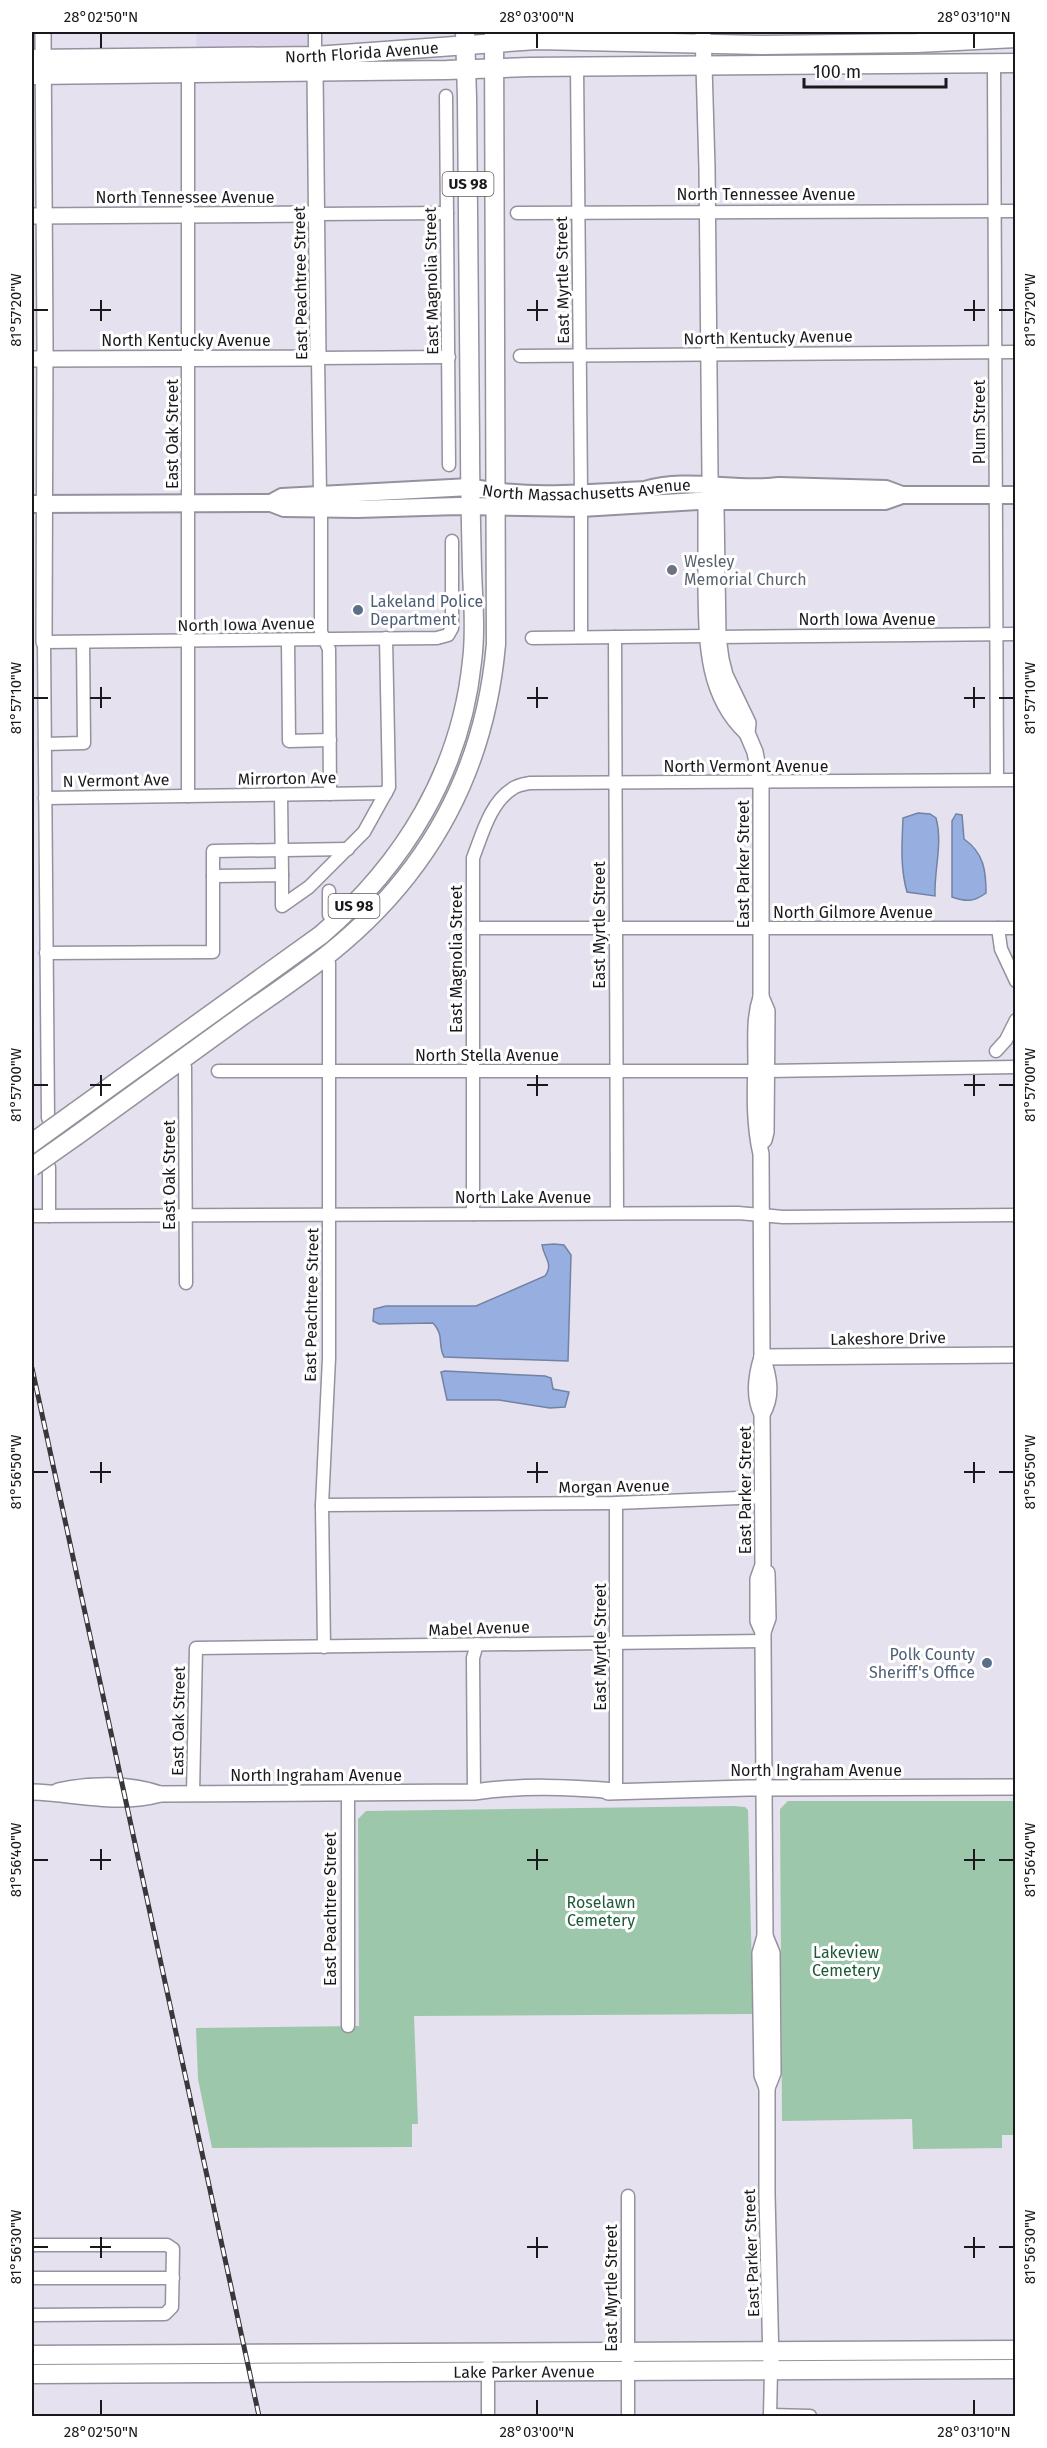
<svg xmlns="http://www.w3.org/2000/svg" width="1047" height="2448" font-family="'Fira Sans',sans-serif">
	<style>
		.education { fill: #ddd5eb }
		.green { fill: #9dc7aa }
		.water { fill: #97afe0; stroke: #7182a5; stroke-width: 1.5 }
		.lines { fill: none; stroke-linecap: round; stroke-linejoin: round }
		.minor-casing { stroke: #95919d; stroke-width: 15 }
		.tertiary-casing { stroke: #95919d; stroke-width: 18 }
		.secondary-casing { stroke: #95919d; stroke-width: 20 }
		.primary-casing { stroke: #95919d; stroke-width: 21 }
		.minor { stroke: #fff; stroke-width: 12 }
		.tertiary { stroke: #fff; stroke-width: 15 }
		.secondary { stroke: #fff; stroke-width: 16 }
		.primary { stroke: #fff; stroke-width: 18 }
		.rail-casing { stroke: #38373c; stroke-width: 5 }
		.rail { stroke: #fff; stroke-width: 3; stroke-dasharray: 9; stroke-linecap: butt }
		.primary-bridge-casing { stroke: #95919d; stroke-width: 21; stroke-linecap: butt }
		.primary-bridge { stroke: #fff; stroke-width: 18 }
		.ticks { fill: none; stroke: #19181c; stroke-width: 2 }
		.worship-dot { fill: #6b7280; stroke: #fff; stroke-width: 2 }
		.service-dot { fill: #5c6f8a; stroke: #fff; stroke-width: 2 }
		.labels { text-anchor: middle; stroke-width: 6; stroke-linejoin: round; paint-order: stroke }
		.shield { fill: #fff; stroke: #5e5d60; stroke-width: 1.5 }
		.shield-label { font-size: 15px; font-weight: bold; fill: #19181c }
		.street-label { font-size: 16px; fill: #19181c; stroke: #fff }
		.worship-label { font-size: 16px; fill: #5b616d; stroke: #fff; text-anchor: start }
		.service-label { font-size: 16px; fill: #4e5e75; stroke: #fff; text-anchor: start }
		.park-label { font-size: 16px; fill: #1d5937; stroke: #fff }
		.neatline { fill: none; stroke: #19181c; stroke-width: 2 }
		.ticks-label { font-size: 15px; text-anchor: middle; fill: #19181c }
	</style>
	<rect width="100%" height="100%" fill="#e5e1ee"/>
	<path class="education" d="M196 32H315V46L197 48Z"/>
	<g class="green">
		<path d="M788 1801H1015L1016 2135H1002V2148L913 2149 912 2119 782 2121 780 1809Z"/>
		<path d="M733 1806 745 1807 748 1810 753 2014 414 2016 418 2124H412V2147L212 2148 198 2079 196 2028 359 2026 358 1819 366 1811Z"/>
	</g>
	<g class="water">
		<path d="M918 813 930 814 936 818C943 844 934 869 935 896L907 892C900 867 902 844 903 818Z"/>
		<path d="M956 814 962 815 964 839C984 853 986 871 986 893 974 902 966 902 952 897V821Z"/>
		<path d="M554 1244 564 1245 571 1255 568 1361 444 1357C437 1343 445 1336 433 1323L379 1324 373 1321 374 1309 386 1306H476L545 1276C554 1264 544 1258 542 1245Z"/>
		<path d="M445 1371 545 1376 551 1378 553 1389 569 1392 565 1407 550 1408 499 1400H447L441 1372Z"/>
	</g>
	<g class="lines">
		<g class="minor-casing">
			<g id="minor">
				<path d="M315 32V56"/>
				<path d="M994 64 997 779"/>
				<path d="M577 67 581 492"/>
				<path d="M446 96 449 465"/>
				<path d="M517 213 1016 211"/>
				<path d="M317 214 447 213"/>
				<path d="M520 356 1016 352"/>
				<path d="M320 494 318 358 449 357"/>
				<path d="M321 509V632L329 649 330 794"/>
				<path d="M581 637V508"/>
				<path d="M615 637 617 1213"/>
				<path d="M718 637 1016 634"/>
				<path d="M532 638 706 636"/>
				<path d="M288 640 289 741 330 740"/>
				<path d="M45 744 84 743 83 642"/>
				<path d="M281 795 282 875"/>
				<path d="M188 796V72"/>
				<path d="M45 798 386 793"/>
				<path d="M213 876V851L348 849"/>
				<path d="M329 915V891"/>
				<path d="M473 928H1016"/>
				<path d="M998 928 1001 949 1016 981"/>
				<path d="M46 953 213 952V876L282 875V906L309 887 364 832 389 787 386 638"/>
				<path d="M996 1051 1006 1040 1016 1020"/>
				<path d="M185 1067 186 1283"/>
				<path d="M218 1071H756"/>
				<path d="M767 1071 1016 1067"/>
				<path d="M48 1118 44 642 437 638 448 635 452 628V541"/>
				<path d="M49 1167V1216"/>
				<path d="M473 1214V858C482 835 490 803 512 789 517 785 524 784 530 783L1016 780"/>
				<path d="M32 1216 738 1213 783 1217 1016 1215"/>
				<path d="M616 1503V1791"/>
				<path d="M322 1505 616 1503 763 1497"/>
				<path d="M324 1647 322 1505 329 1358V963"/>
				<path d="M474 1792 473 1658 477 1644"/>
				<path d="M193 1794 196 1648 763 1641"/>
				<path d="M348 2026V1793"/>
				<path d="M628 2196V2416"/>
				<path d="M32 2245H167L173 2249 172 2307 165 2314 32 2315"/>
				<path d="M32 2278H173"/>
				<path d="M488 2366V2416"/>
				<path d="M770 2415 810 2416"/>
				<path d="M770 2416 771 2370"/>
			</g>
		</g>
		<g class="tertiary-casing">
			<g id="tertiary">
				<path d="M43 32 45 344 44 642"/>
				<path d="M703 32 707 168 710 475 711 501 716 509 718 637 721 659 725 675 748 723 747 733 755 752 761 783V997C754 1018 756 1040 756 1062 755 1093 754 1124 761 1154L762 1357C756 1376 753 1396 762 1414L763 1565 758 1579V1621L763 1632"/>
				<path d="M32 216 317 214"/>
				<path d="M32 359 318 358 315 71"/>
				<path d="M711 501 706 509C706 536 706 562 706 589 707 640 706 694 746 732"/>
				<path d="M761 997 767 1011 766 1132 764 1140"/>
				<path d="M762 1357 1016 1355"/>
				<path d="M762 1357C769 1376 773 1396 762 1414"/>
				<path d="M767 1573 768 1618 763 1632V1641L765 1936 760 1953 762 2075 767 2088"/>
				<path d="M58 1791C90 1784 129 1783 160 1794"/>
				<path d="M32 1792C74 1793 117 1806 160 1794L474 1792C522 1785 568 1787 616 1791"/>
				<path d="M608 1792 748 1788 1016 1787"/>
				<path d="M765 1936 772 1953 773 2073 767 2088V2195L771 2363"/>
			</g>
		</g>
		<g class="secondary-casing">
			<g id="secondary">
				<path id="s1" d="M271 503 282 497 470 487C525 499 589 493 645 490 686 477 736 492 779 486L886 489 902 495"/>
				<path d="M32 504 271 503 284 508 357 509 459 506 581 508 698 501H885L902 495H1016"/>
			</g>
		</g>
		<g class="primary-casing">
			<g id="primary">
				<path id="s2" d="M32 59 315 56 537 40 761 45 917 43 1016 38"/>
				<path d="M32 75 447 70 529 67 1016 63"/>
				<path d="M75 1112 321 935C404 864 461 771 472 661 476 630 473 600 472 570 471 528 470 485 470 443 469 328 468 213 467 98L465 32"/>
				<path d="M76 1136C131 1096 187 1056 242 1016 272 995 302 975 331 952 429 873 485 770 496 644L494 32"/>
				<path d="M32 2355 1016 2350"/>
				<path id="s3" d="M32 2374 1016 2369"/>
			</g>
		</g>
		<use href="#minor" class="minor"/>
		<use href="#tertiary" class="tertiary"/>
		<use href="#secondary" class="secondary"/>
		<use href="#primary" class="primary"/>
		<g class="rail-casing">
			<path id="rail" d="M32 1368 259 2416"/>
		</g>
		<use href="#rail" class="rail"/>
		<g class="primary-bridge-casing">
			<g id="primary-bridge">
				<path d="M32 1143 75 1112"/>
				<path d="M32 1167 76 1136"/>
			</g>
		</g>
		<use href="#primary-bridge" class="primary-bridge"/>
	</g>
	<path class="ticks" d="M101 33V48M537 33V48M974 33V48M101 300V321M537 300V321M974 300V321M33 310H48M90 310H111M527 310H548M964 310H985M999 310H1014M101 687V708M537 687V708M974 687V708M33 698H48M90 698H111M527 698H548M964 698H985M999 698H1014M101 1075V1096M537 1075V1096M974 1075V1096M33 1085H48M90 1085H111M527 1085H548M964 1085H985M999 1085H1014M101 1462V1483M537 1462V1483M974 1462V1483M33 1472H48M90 1472H111M527 1472H548M964 1472H985M999 1472H1014M101 1849V1870M537 1849V1870M974 1849V1870M33 1860H48M90 1860H111M527 1860H548M964 1860H985M999 1860H1014M101 2237V2258M537 2237V2258M974 2237V2258M33 2247H48M90 2247H111M527 2247H548M964 2247H985M999 2247H1014M101 2400V2415M537 2400V2415M974 2400V2415"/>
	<circle class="worship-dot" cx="672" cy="570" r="6"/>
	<g class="service-dot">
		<circle cx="358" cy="610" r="6"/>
		<circle cx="987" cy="1663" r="6"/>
	</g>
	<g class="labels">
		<g class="shield">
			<rect x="442.5" y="172" width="51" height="24" rx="4.5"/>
			<rect x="328.5" y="894" width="51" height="24" rx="4.5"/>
		</g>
		<g class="shield-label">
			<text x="468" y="189">US 98</text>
			<text x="354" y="911">US 98</text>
		</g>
		<g class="street-label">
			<text dy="6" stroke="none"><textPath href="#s2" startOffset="330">North Florida Avenue</textPath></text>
			<text x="766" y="200">North Tennessee Avenue</text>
			<text x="185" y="203">North Tennessee Avenue</text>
			<text transform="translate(562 280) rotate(-91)" y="6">East Myrtle Street</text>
			<text transform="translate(431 281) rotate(-91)" y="6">East Magnolia Street</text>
			<text transform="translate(300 283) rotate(-91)" y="6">East Peachtree Street</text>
			<text transform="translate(768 337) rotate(-1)" y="6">North Kentucky Avenue</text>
			<text x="186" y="346">North Kentucky Avenue</text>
			<text transform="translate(979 422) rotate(-90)" y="6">Plum Street</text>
			<text transform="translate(172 434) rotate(-90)" y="6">East Oak Street</text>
			<text dy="6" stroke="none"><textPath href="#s1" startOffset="318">North Massachusetts Avenue</textPath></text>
			<text x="867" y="625">North Iowa Avenue</text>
			<text transform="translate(246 624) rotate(-1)" y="6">North Iowa Avenue</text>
			<text x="746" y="772">North Vermont Avenue</text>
			<text transform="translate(287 778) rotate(-1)" y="6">Mirrorton Ave</text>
			<text transform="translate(116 780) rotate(-1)" y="6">N Vermont Ave</text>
			<text transform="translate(743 864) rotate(-90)" y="6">East Parker Street</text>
			<text x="853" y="918">North Gilmore Avenue</text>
			<text transform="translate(599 925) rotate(-90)" y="6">East Myrtle Street</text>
			<text transform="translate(456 959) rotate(-90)" y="6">East Magnolia Street</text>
			<text x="487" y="1061">North Stella Avenue</text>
			<text transform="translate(169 1175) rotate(-90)" y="6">East Oak Street</text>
			<text x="523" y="1203">North Lake Avenue</text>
			<text transform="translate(311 1305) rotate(-89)" y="6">East Peachtree Street</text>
			<text transform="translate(888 1338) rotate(-1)" y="6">Lakeshore Drive</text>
			<text transform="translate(614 1486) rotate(-1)" y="6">Morgan Avenue</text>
			<text transform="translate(745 1490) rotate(-90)" y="6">East Parker Street</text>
			<text transform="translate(479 1628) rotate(-2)" y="6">Mabel Avenue</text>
			<text transform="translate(600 1647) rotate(-90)" y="6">East Myrtle Street</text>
			<text transform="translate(178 1721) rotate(-89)" y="6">East Oak Street</text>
			<text x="816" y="1776">North Ingraham Avenue</text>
			<text x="316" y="1781">North Ingraham Avenue</text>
			<text transform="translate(330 1909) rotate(-90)" y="6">East Peachtree Street</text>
			<text transform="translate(751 2253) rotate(-92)" y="6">East Parker Street</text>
			<text transform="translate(611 2288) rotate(-90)" y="6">East Myrtle Street</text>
			<text dy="6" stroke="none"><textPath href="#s3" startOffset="492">Lake Parker Avenue</textPath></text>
		</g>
		<g class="worship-label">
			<text x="684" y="567">Wesley<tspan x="684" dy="18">Memorial Church</tspan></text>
		</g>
		<g class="service-label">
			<text x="370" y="607">Lakeland Police<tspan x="370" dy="18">Department</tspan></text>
			<text x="975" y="1660" text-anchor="end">Polk County<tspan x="975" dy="18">Sheriff's Office</tspan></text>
		</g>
		<g class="park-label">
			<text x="601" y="1908">Roselawn<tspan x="601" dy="18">Cemetery</tspan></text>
			<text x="846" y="1958">Lakeview<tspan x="846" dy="18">Cemetery</tspan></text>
		</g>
	</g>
	<rect width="1047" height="2448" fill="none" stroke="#ffffff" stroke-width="66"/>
	<path d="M804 78v9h142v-9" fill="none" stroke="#19181c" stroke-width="3"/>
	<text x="813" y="78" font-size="18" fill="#19181c" stroke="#ffffff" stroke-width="4.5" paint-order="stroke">100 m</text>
	<rect x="33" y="33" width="981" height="2382" class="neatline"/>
	<g class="ticks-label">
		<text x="101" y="22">28°02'50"N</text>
		<text x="537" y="22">28°03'00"N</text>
		<text x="974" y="22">28°03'10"N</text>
		<text transform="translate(1030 310) rotate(-90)" y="5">81°57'20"W</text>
		<text transform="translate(16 310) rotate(-90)" y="5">81°57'20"W</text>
		<text transform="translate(1030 698) rotate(-90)" y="5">81°57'10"W</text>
		<text transform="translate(16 698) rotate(-90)" y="5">81°57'10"W</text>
		<text transform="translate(16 1085) rotate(-90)" y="5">81°57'00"W</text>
		<text transform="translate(1030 1085) rotate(-90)" y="5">81°57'00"W</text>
		<text transform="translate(16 1472) rotate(-90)" y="5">81°56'50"W</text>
		<text transform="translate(1030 1472) rotate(-90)" y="5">81°56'50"W</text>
		<text transform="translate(16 1860) rotate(-90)" y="5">81°56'40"W</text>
		<text transform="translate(1030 1860) rotate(-90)" y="5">81°56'40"W</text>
		<text transform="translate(16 2247) rotate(-90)" y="5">81°56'30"W</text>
		<text transform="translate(1030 2247) rotate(-90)" y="5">81°56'30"W</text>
		<text x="101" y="2437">28°02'50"N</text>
		<text x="537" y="2437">28°03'00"N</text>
		<text x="974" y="2437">28°03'10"N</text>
	</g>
</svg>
